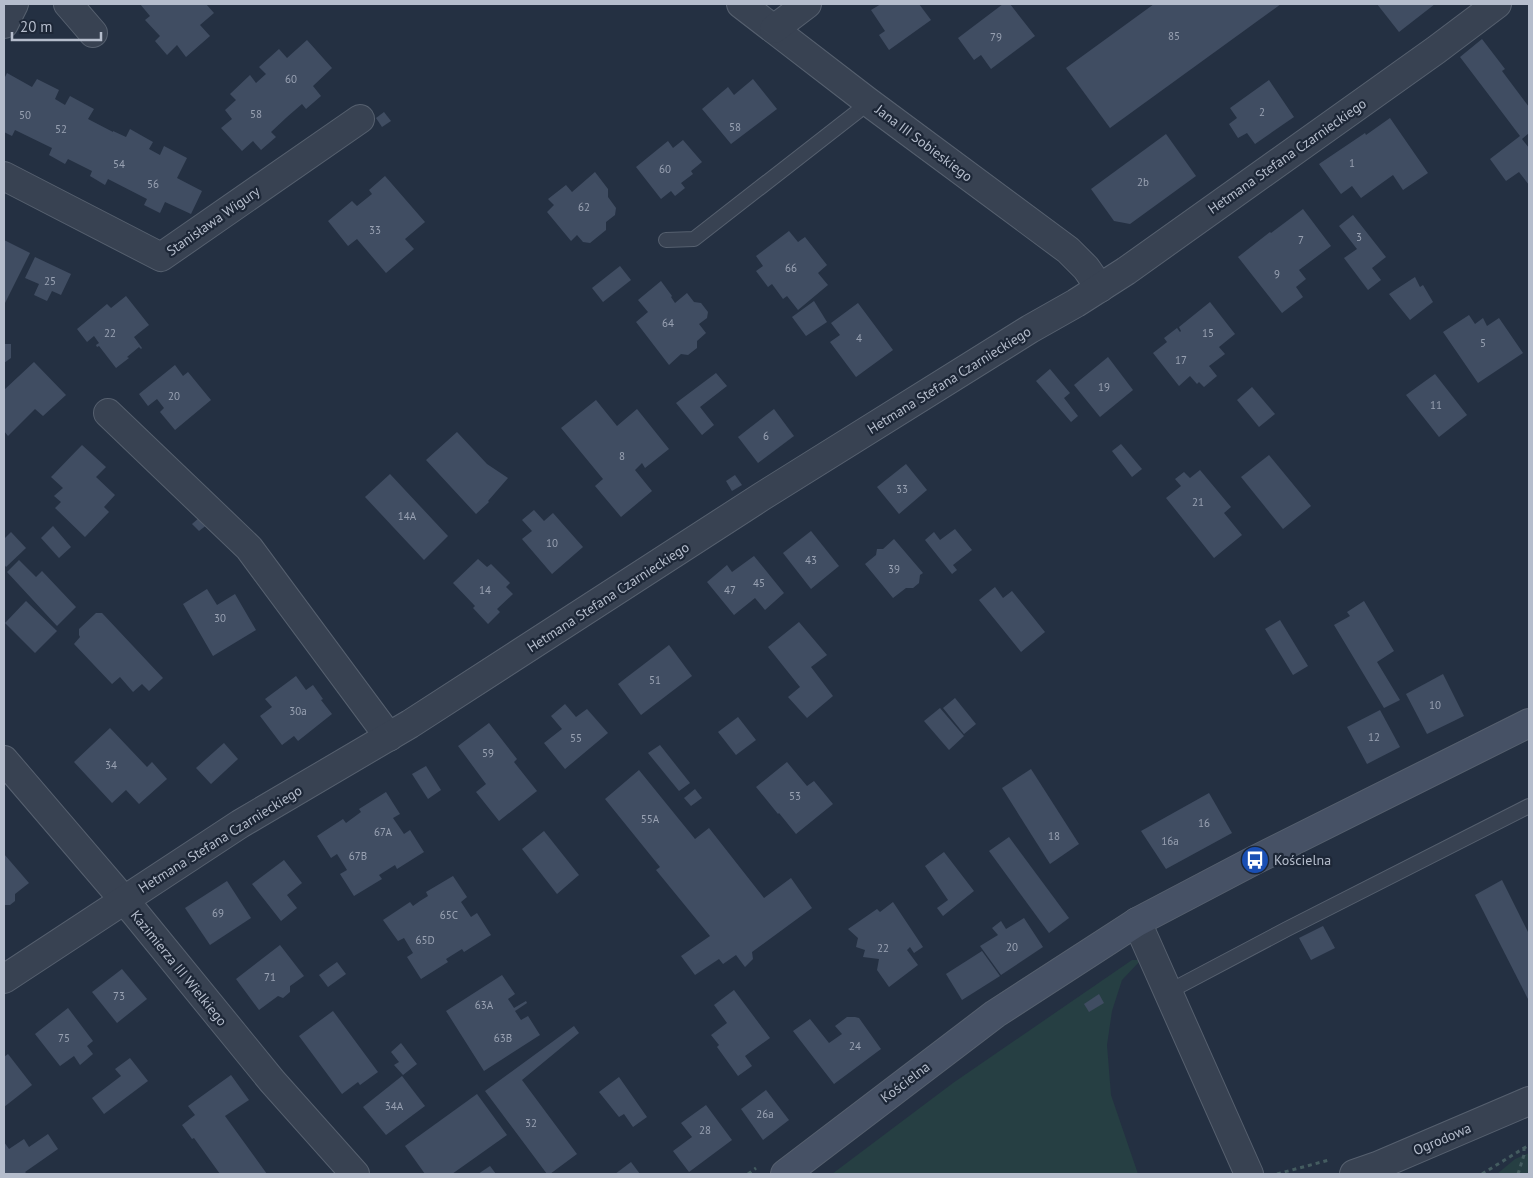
<svg xmlns="http://www.w3.org/2000/svg" width="1533" height="1178" font-family="'PT Sans',sans-serif">
	<style>
		.green { fill: #263f43 }
		.building { fill: #404d62 }
		.lines { fill: none; stroke-linecap: round; stroke-linejoin: round }
		.lane-casing { stroke: #56606f; stroke-width: 16 }
		.street-casing { stroke: #56606f; stroke-width: 30 }
		.secondary-casing { stroke: #56606f; stroke-width: 30 }
		.path { stroke: #445c60; stroke-width: 3; stroke-dasharray: 4 4; stroke-linecap: butt }
		.lane { stroke: #384252; stroke-width: 14 }
		.street { stroke: #384252; stroke-width: 28 }
		.secondary { stroke: #465165; stroke-width: 28 }
		.labels { text-anchor: middle; stroke-width: 4.5; stroke-linejoin: round; paint-order: stroke }
		.number-label { font-size: 11px; fill: #98a1b2 }
		.street-label { font-size: 14px; fill: #b5bdcc; stroke: #1d2737 }
		.poi-label { font-size: 14px; fill: #b5bdcc; stroke: #1d2737; text-anchor: start }
	</style>
	<rect width="100%" height="100%" fill="#243042"/>
	<g class="green">
		<path d="M1132 960H1141L1122 980 1112 1011 1107 1045 1111 1095 1138 1174H832L953 1083Z"/>
		<path d="M1529 1153V1174H1497L1515 1159Z"/>
	</g>
	<g class="building">
		<path d="M140 4H206L214 13 200 25 210 36 186 57 177 45 167 55 155 41 160 36 145 20 150 16Z"/>
		<path d="M881 4H919L931 20 889 50 879 35 885 31 871 10Z"/>
		<path d="M1003 4H1010L1035 36 991 69 981 55 974 60 958 38Z"/>
		<path d="M1154 4H1281L1110 128 1066 68Z"/>
		<path d="M1377 4H1435L1399 32Z"/>
		<path d="M1482 39 1505 69 1502 71 1529 107V133L1522 139 1529 148V185L1519 172 1506 181 1490 159 1520 136 1460 57Z"/>
		<path d="M307 40 332 68 313 86 321 96 306 109 302 104 287 117 271 132 276 137 261 150 253 141 242 151 221 128 232 119 225 110 236 100 230 94 250 75 256 83 266 74 259 67 279 49 287 58Z"/>
		<path d="M7 73 32 87 37 79 59 90 55 99 65 105 70 96 94 109 88 119 113 132V131L126 137 130 129 153 142 149 149 160 155 164 146 187 158 177 178 202 191 191 214 165 202 160 213 144 205 147 199 108 179 105 185 90 176 92 171 68 159 65 164 49 155 52 148 15 130 12 136 4 132V79Z"/>
		<path d="M753 79 777 109 731 144 702 109 728 87 734 95Z"/>
		<path d="M1269 80 1294 117 1255 144 1247 133 1238 138 1229 124 1237 118 1230 108Z"/>
		<path d="M384 112 391 121 382 127 376 118Z"/>
		<path d="M1390 118 1428 173 1403 190 1393 175 1361 198 1352 186 1341 194 1319 164 1365 133 1366 135Z"/>
		<path d="M1166 134 1196 176 1130 224 1114 221 1091 189Z"/>
		<path d="M683 140 702 162 691 171 693 174 681 183 685 188 675 196 671 191 661 199 636 167 668 141 673 148Z"/>
		<path d="M595 172 608 189V197L616 208 615 215 606 222V230L590 243 583 242 577 235 571 241 547 212 554 205 548 199 566 185 572 192Z"/>
		<path d="M385 176 425 222 405 239 414 249 386 273 357 239 348 246 328 221 352 201 357 206 372 194 369 190Z"/>
		<path d="M1303 209 1331 246 1299 270 1306 279 1296 287 1303 297 1282 313 1238 257 1270 232 1271 233Z"/>
		<path d="M1353 215 1386 257 1372 268 1381 280 1368 290 1344 258 1357 249 1339 226Z"/>
		<path d="M789 231 798 242 805 237 827 265 818 273 828 285 798 310 787 296 783 299 772 284 768 287 756 271 763 266 756 256Z"/>
		<path d="M4 240 30 253 4 305Z"/>
		<path d="M35 257 71 274 61 295 52 291 47 301 34 295 39 284 25 278Z"/>
		<path d="M620 266 631 280 603 302 592 288Z"/>
		<path d="M1415 277 1420 287 1423 285 1433 302 1410 320 1389 294Z"/>
		<path d="M661 281 672 296 671 297 675 303 687 293 694 302 701 303 708 312 707 318 699 324 706 333 697 341V348L688 355 681 354 669 365 636 322 648 312 638 300Z"/>
		<path d="M126 296 149 325 134 337 142 348 141 349 139 347 127 357 129 358 116 368 99 346 97 347 96 345 99 343 94 336 87 342 77 329 107 304 111 308Z"/>
		<path d="M814 301 827 322 806 336 792 317Z"/>
		<path d="M1210 302 1235 334 1219 347 1225 354 1209 366 1217 376 1204 387 1199 382 1197 384 1190 376 1179 386 1153 353 1167 342 1164 338 1177 328 1180 332 1181 331 1179 327Z"/>
		<path d="M858 303 893 350 856 377 830 342 840 335 831 323Z"/>
		<path d="M1469 315 1475 324 1483 318 1487 326 1499 318 1523 353 1478 383 1443 332Z"/>
		<path d="M4 344H11V358L4 363Z"/>
		<path d="M1108 357 1133 390 1100 417 1074 385Z"/>
		<path d="M34 362 66 395 43 416 35 409 8 436 4 431V390Z"/>
		<path d="M175 365 183 376 188 372 211 400 175 430 160 412 164 408 157 399 148 406 139 394Z"/>
		<path d="M1050 369 1070 393 1064 398 1078 416 1071 422 1036 381Z"/>
		<path d="M716 373 727 386 700 407 714 425 702 435 676 403Z"/>
		<path d="M1435 374 1467 415 1439 437 1406 395Z"/>
		<path d="M1252 387 1275 414 1259 427 1237 400Z"/>
		<path d="M596 400 617 426 637 409 669 449 645 468 642 463 635 470 652 491 621 517 595 486 603 479 561 428Z"/>
		<path d="M774 409 794 436 758 463 738 437Z"/>
		<path d="M457 432 487 464 508 478 488 501 489 502 476 514 426 460Z"/>
		<path d="M1121 444 1142 469 1132 477 1112 451Z"/>
		<path d="M82 445 106 467 96 477 115 495 104 507 109 512 85 537 55 508 61 502 54 496 63 488 51 477Z"/>
		<path d="M1269 455 1311 506 1283 529 1241 477Z"/>
		<path d="M906 464 927 490 899 514 877 487Z"/>
		<path d="M1200 470 1231 507 1224 513 1242 535 1214 558 1166 498 1181 486 1175 479 1184 472 1190 478Z"/>
		<path d="M390 474 448 536 424 560 365 497Z"/>
		<path d="M735 475 742 485 732 491 726 481Z"/>
		<path d="M534 510 544 521 553 513 583 547 552 574 522 539 532 531 522 520Z"/>
		<path d="M200 517 208 524 199 531 192 524Z"/>
		<path d="M53 526 71 547 59 558 41 538Z"/>
		<path d="M955 529 972 550 953 565 957 570 952 574 925 540 934 532 940 540Z"/>
		<path d="M811 531 839 566 811 589 783 553Z"/>
		<path d="M11 532 26 548 6 567 4 564V539Z"/>
		<path d="M894 539 923 573 920 575 919 583 913 588H906L893 598 865 564 876 555 877 549H883Z"/>
		<path d="M754 556 784 593 765 610 755 598 734 615 707 582 727 565 732 572Z"/>
		<path d="M478 559 487 567 491 564 510 583 506 587 513 594 497 609 500 612 488 624 473 608 475 606 453 583Z"/>
		<path d="M19 560 36 577 42 571 76 607 57 626 7 572Z"/>
		<path d="M995 587 1003 598 1012 591 1045 632 1021 652 979 600Z"/>
		<path d="M207 589 217 605 235 594 256 630 213 656 183 604Z"/>
		<path d="M26 601 57 631 35 653 5 623Z"/>
		<path d="M1364 601 1394 651 1377 662 1400 700 1384 708 1334 625 1350 616 1347 612Z"/>
		<path d="M96 613H102L163 678 149 691 142 684 133 692 120 677 112 684 74 644 80 637 79 635V629Z"/>
		<path d="M1280 620 1308 666 1293 675 1265 629Z"/>
		<path d="M799 622 827 655 811 667 833 696 807 718 788 697 800 687 768 647Z"/>
		<path d="M669 645 692 676 641 715 618 684Z"/>
		<path d="M1443 674 1464 716 1427 734 1406 694Z"/>
		<path d="M296 676 306 690 313 685 323 699 321 700 332 714 298 741 294 736 282 745 260 716 272 707 265 699Z"/>
		<path d="M955 698 976 724 964 734 943 708Z"/>
		<path d="M565 704 576 717 587 709 608 733 565 769 544 743 562 729 551 716Z"/>
		<path d="M940 708 964 736 949 750 924 721Z"/>
		<path d="M1380 710 1400 747 1367 764 1347 727Z"/>
		<path d="M738 717 756 740 736 755 718 732Z"/>
		<path d="M489 723 517 759 514 762 537 791 499 821 476 792 486 784 458 746Z"/>
		<path d="M110 728 147 767 152 762 167 779 139 804 126 790 112 803 74 762Z"/>
		<path d="M224 743 238 759 211 784 196 768Z"/>
		<path d="M660 745 690 783 679 791 648 753Z"/>
		<path d="M787 762 807 786 814 781 833 804 796 834 779 813 778 814 756 787Z"/>
		<path d="M426 766 441 790 428 799 412 774Z"/>
		<path d="M1031 769 1079 844 1050 864 1002 788Z"/>
		<path d="M639 770 695 839 709 828 764 898 791 878 812 908 752 952 753 959 745 967 736 955 723 964 719 959 695 975 681 956 710 936 656 870 660 867 605 799Z"/>
		<path d="M695 789 702 798 691 806 684 798Z"/>
		<path d="M386 792 400 814 393 818 404 834 410 830 424 852 397 869 395 865 379 875 382 879 354 896 340 874 347 870 337 854 331 858 317 836 343 819 346 823 361 812 359 809Z"/>
		<path d="M1209 793 1232 833 1166 869 1141 831Z"/>
		<path d="M544 831 579 875 557 894 522 849Z"/>
		<path d="M1009 837 1069 918 1049 933 989 851Z"/>
		<path d="M944 852 974 891 943 916 937 908 948 900 925 866Z"/>
		<path d="M4 854 29 883 15 894V901L10 905H4Z"/>
		<path d="M284 860 302 883 287 895 297 908 281 921 252 884Z"/>
		<path d="M453 876 467 897 461 902 471 917 477 913 491 935 464 952 462 949 446 959 448 962 421 979 407 957 413 953 404 938 398 941 383 920 410 902 413 906 420 901 428 896 426 892Z"/>
		<path d="M1502 880 1529 934V1001L1475 895Z"/>
		<path d="M227 881 251 918 210 945 185 908Z"/>
		<path d="M893 902 923 947 914 953 910 947 907 950 918 965 889 987 877 970 879 959 863 957 865 950 856 947 858 938 848 929 877 909 880 912Z"/>
		<path d="M1024 918 1043 947 1001 975 980 946 998 935 992 928 1001 921 1006 929Z"/>
		<path d="M1323 926 1335 948 1311 960 1299 938Z"/>
		<path d="M280 945 304 976 290 986V992L283 998 278 996 259 1010 236 979Z"/>
		<path d="M982 951 1000 976 962 1000 946 974Z"/>
		<path d="M337 962 346 974 328 987 319 975Z"/>
		<path d="M122 969 147 999 117 1023 92 992Z"/>
		<path d="M502 975 515 994 508 999 514 1008 526 1001 527 1003 515 1011 521 1020 528 1016 540 1035 484 1071 446 1011Z"/>
		<path d="M734 990 770 1038 745 1056 752 1066 738 1076 717 1047 719 1045 711 1035 727 1023 714 1005Z"/>
		<path d="M1099 994 1104 1003 1089 1012 1084 1004Z"/>
		<path d="M68 1008 93 1041 87 1046 93 1054 80 1065 74 1056 60 1066 35 1034Z"/>
		<path d="M333 1011 378 1072 360 1085 358 1082 342 1094 299 1036Z"/>
		<path d="M847 1017H855L859 1018 881 1049 834 1084 793 1031 810 1019 829 1043 842 1034 835 1026Z"/>
		<path d="M574 1026 579 1033 522 1080 577 1154 550 1174H547L485 1091Z"/>
		<path d="M401 1043 417 1064 403 1075 394 1065 399 1062 391 1052Z"/>
		<path d="M8 1054 32 1085 4 1107V1057Z"/>
		<path d="M130 1058 148 1081 104 1114 92 1098 121 1076 115 1069Z"/>
		<path d="M231 1075 249 1100 225 1116 267 1174H220L194 1138 192 1139 182 1125 195 1115 188 1106Z"/>
		<path d="M402 1076 425 1106 386 1135 363 1107Z"/>
		<path d="M619 1077 647 1117 633 1127 624 1114 619 1117 599 1092Z"/>
		<path d="M766 1090 789 1120 763 1140 741 1109Z"/>
		<path d="M477 1094 507 1135 452 1174H425L405 1146Z"/>
		<path d="M706 1105 732 1140 689 1172 673 1151 692 1137 681 1123Z"/>
		<path d="M48 1134 58 1149 25 1172 27 1174H4V1142L9 1149 24 1139 29 1147Z"/>
		<path d="M631 1162 640 1174H615Z"/>
		<path d="M490 1166 496 1174H478Z"/>
	</g>
	<g class="lines">
		<g class="lane-casing">
			<g id="lane">
				<path d="M666 240 694 239 857 112 867 101"/>
				<path d="M1168 992 1287 929 1529 806"/>
			</g>
		</g>
		<g class="street-casing">
			<g id="street">
				<path d="M68 4 93 33"/>
				<path d="M741 4 867 101 1068 250 1086 268 1100 288"/>
				<path d="M4 24 14 4"/>
				<path d="M774 29 807 4"/>
				<path d="M4 176 161 257 360 119"/>
				<path d="M108 413 249 548 389 737"/>
				<path d="M4 760 135 913 272 1081 355 1174"/>
				<path d="M1137 922 1249 1174"/>
				<path d="M4 979 240 824 410 724 761 497 1030 329 1076 303 1126 271 1436 50 1497 4"/>
				<path d="M1354 1174 1377 1166 1529 1101"/>
			</g>
		</g>
		<g class="secondary-casing">
			<path id="secondary" d="M785 1174 995 1014 1137 922 1255 860 1529 723"/>
		</g>
		<g class="path">
			<path d="M748 1174 756 1168"/>
			<path d="M1277 1174 1329 1160"/>
			<path d="M1482 1174 1529 1145"/>
			<path d="M1518 1174 1524 1155V1147"/>
		</g>
		<use href="#lane" class="lane"/>
		<use href="#street" class="street"/>
		<use href="#secondary" class="secondary"/>
	</g>
	<defs>
		<g id="bus-disc" transform="scale(1.4375)"><circle r="9.5" fill="#1a4fb4" stroke="#1d2737"/><path d="M-5-6H5V4H4V6H2V4H-2V6H-4V4H-5ZM-3.5-4V0h7V-4ZM-3.5 1.2v1.5H-2V1.2ZM2 1.2v1.5H3.5V1.2Z" fill="#fff"/></g>
	</defs>
	<g fill-rule="evenodd">
		<use href="#bus-disc" x="1255" y="860"/>
	</g>
	<g class="labels">
		<g class="number-label">
			<text x="1174" y="40">85</text>
			<text x="996" y="41">79</text>
			<text x="291" y="83">60</text>
			<text x="1262" y="116">2</text>
			<text x="256" y="118">58</text>
			<text x="25" y="119">50</text>
			<text x="735" y="131">58</text>
			<text x="61" y="133">52</text>
			<text x="1352" y="167">1</text>
			<text x="119" y="168">54</text>
			<text x="665" y="173">60</text>
			<text x="1143" y="186">2b</text>
			<text x="153" y="188">56</text>
			<text x="584" y="211">62</text>
			<text x="375" y="234">33</text>
			<text x="1359" y="241">3</text>
			<text x="1301" y="244">7</text>
			<text x="791" y="272">66</text>
			<text x="1277" y="278">9</text>
			<text x="50" y="285">25</text>
			<text x="668" y="327">64</text>
			<text x="110" y="337">22</text>
			<text x="1208" y="337">15</text>
			<text x="859" y="342">4</text>
			<text x="1483" y="347">5</text>
			<text x="1181" y="364">17</text>
			<text x="1104" y="391">19</text>
			<text x="174" y="400">20</text>
			<text x="1436" y="409">11</text>
			<text x="766" y="440">6</text>
			<text x="622" y="460">8</text>
			<text x="902" y="493">33</text>
			<text x="1198" y="506">21</text>
			<text x="407" y="520">14A</text>
			<text x="552" y="547">10</text>
			<text x="811" y="564">43</text>
			<text x="894" y="573">39</text>
			<text x="759" y="587">45</text>
			<text x="485" y="594">14</text>
			<text x="730" y="594">47</text>
			<text x="220" y="622">30</text>
			<text x="655" y="684">51</text>
			<text x="1435" y="709">10</text>
			<text x="298" y="715">30a</text>
			<text x="1374" y="741">12</text>
			<text x="576" y="742">55</text>
			<text x="488" y="757">59</text>
			<text x="111" y="769">34</text>
			<text x="795" y="800">53</text>
			<text x="650" y="823">55A</text>
			<text x="1204" y="827">16</text>
			<text x="383" y="836">67A</text>
			<text x="1054" y="840">18</text>
			<text x="1170" y="845">16a</text>
			<text x="358" y="860">67B</text>
			<text x="218" y="917">69</text>
			<text x="449" y="919">65C</text>
			<text x="425" y="944">65D</text>
			<text x="1012" y="951">20</text>
			<text x="883" y="952">22</text>
			<text x="270" y="981">71</text>
			<text x="119" y="1000">73</text>
			<text x="484" y="1009">63A</text>
			<text x="64" y="1042">75</text>
			<text x="503" y="1042">63B</text>
			<text x="855" y="1050">24</text>
			<text x="394" y="1110">34A</text>
			<text x="765" y="1118">26a</text>
			<text x="531" y="1127">32</text>
			<text x="705" y="1134">28</text>
		</g>
		<g class="street-label">
			<text transform="translate(924 143) rotate(37)" y="5">Jana III Sobieskiego</text>
			<text transform="translate(1287 156) rotate(-35)" y="5">Hetmana Stefana Czarnieckiego</text>
			<text transform="translate(213 221) rotate(-35)" y="5">Stanisława Wigury</text>
			<text transform="translate(949 380) rotate(-32)" y="5">Hetmana Stefana Czarnieckiego</text>
			<text transform="translate(608 597) rotate(-33)" y="5">Hetmana Stefana Czarnieckiego</text>
			<text transform="translate(220 839) rotate(-32)" y="5">Hetmana Stefana Czarnieckiego</text>
			<text transform="translate(179 968) rotate(51)" y="5">Kazimierza III Wielkiego</text>
			<text transform="translate(905 1082) rotate(-37)" y="5">Kościelna</text>
			<text transform="translate(1442 1139) rotate(-23)" y="5">Ogrodowa</text>
		</g>
		<g class="poi-label">
			<text x="1274" y="865">Kościelna</text>
		</g>
	</g>
	<rect width="1533" height="1178" fill="none" stroke="#b5bdcc" stroke-width="10"/>
	<path d="M12 32v8h89v-8" fill="none" stroke="#b5bdcc" stroke-width="2.5"/>
	<text x="20" y="32" font-size="15" fill="#b5bdcc" stroke="#1d2737" stroke-width="4" paint-order="stroke">20 m</text>
</svg>
